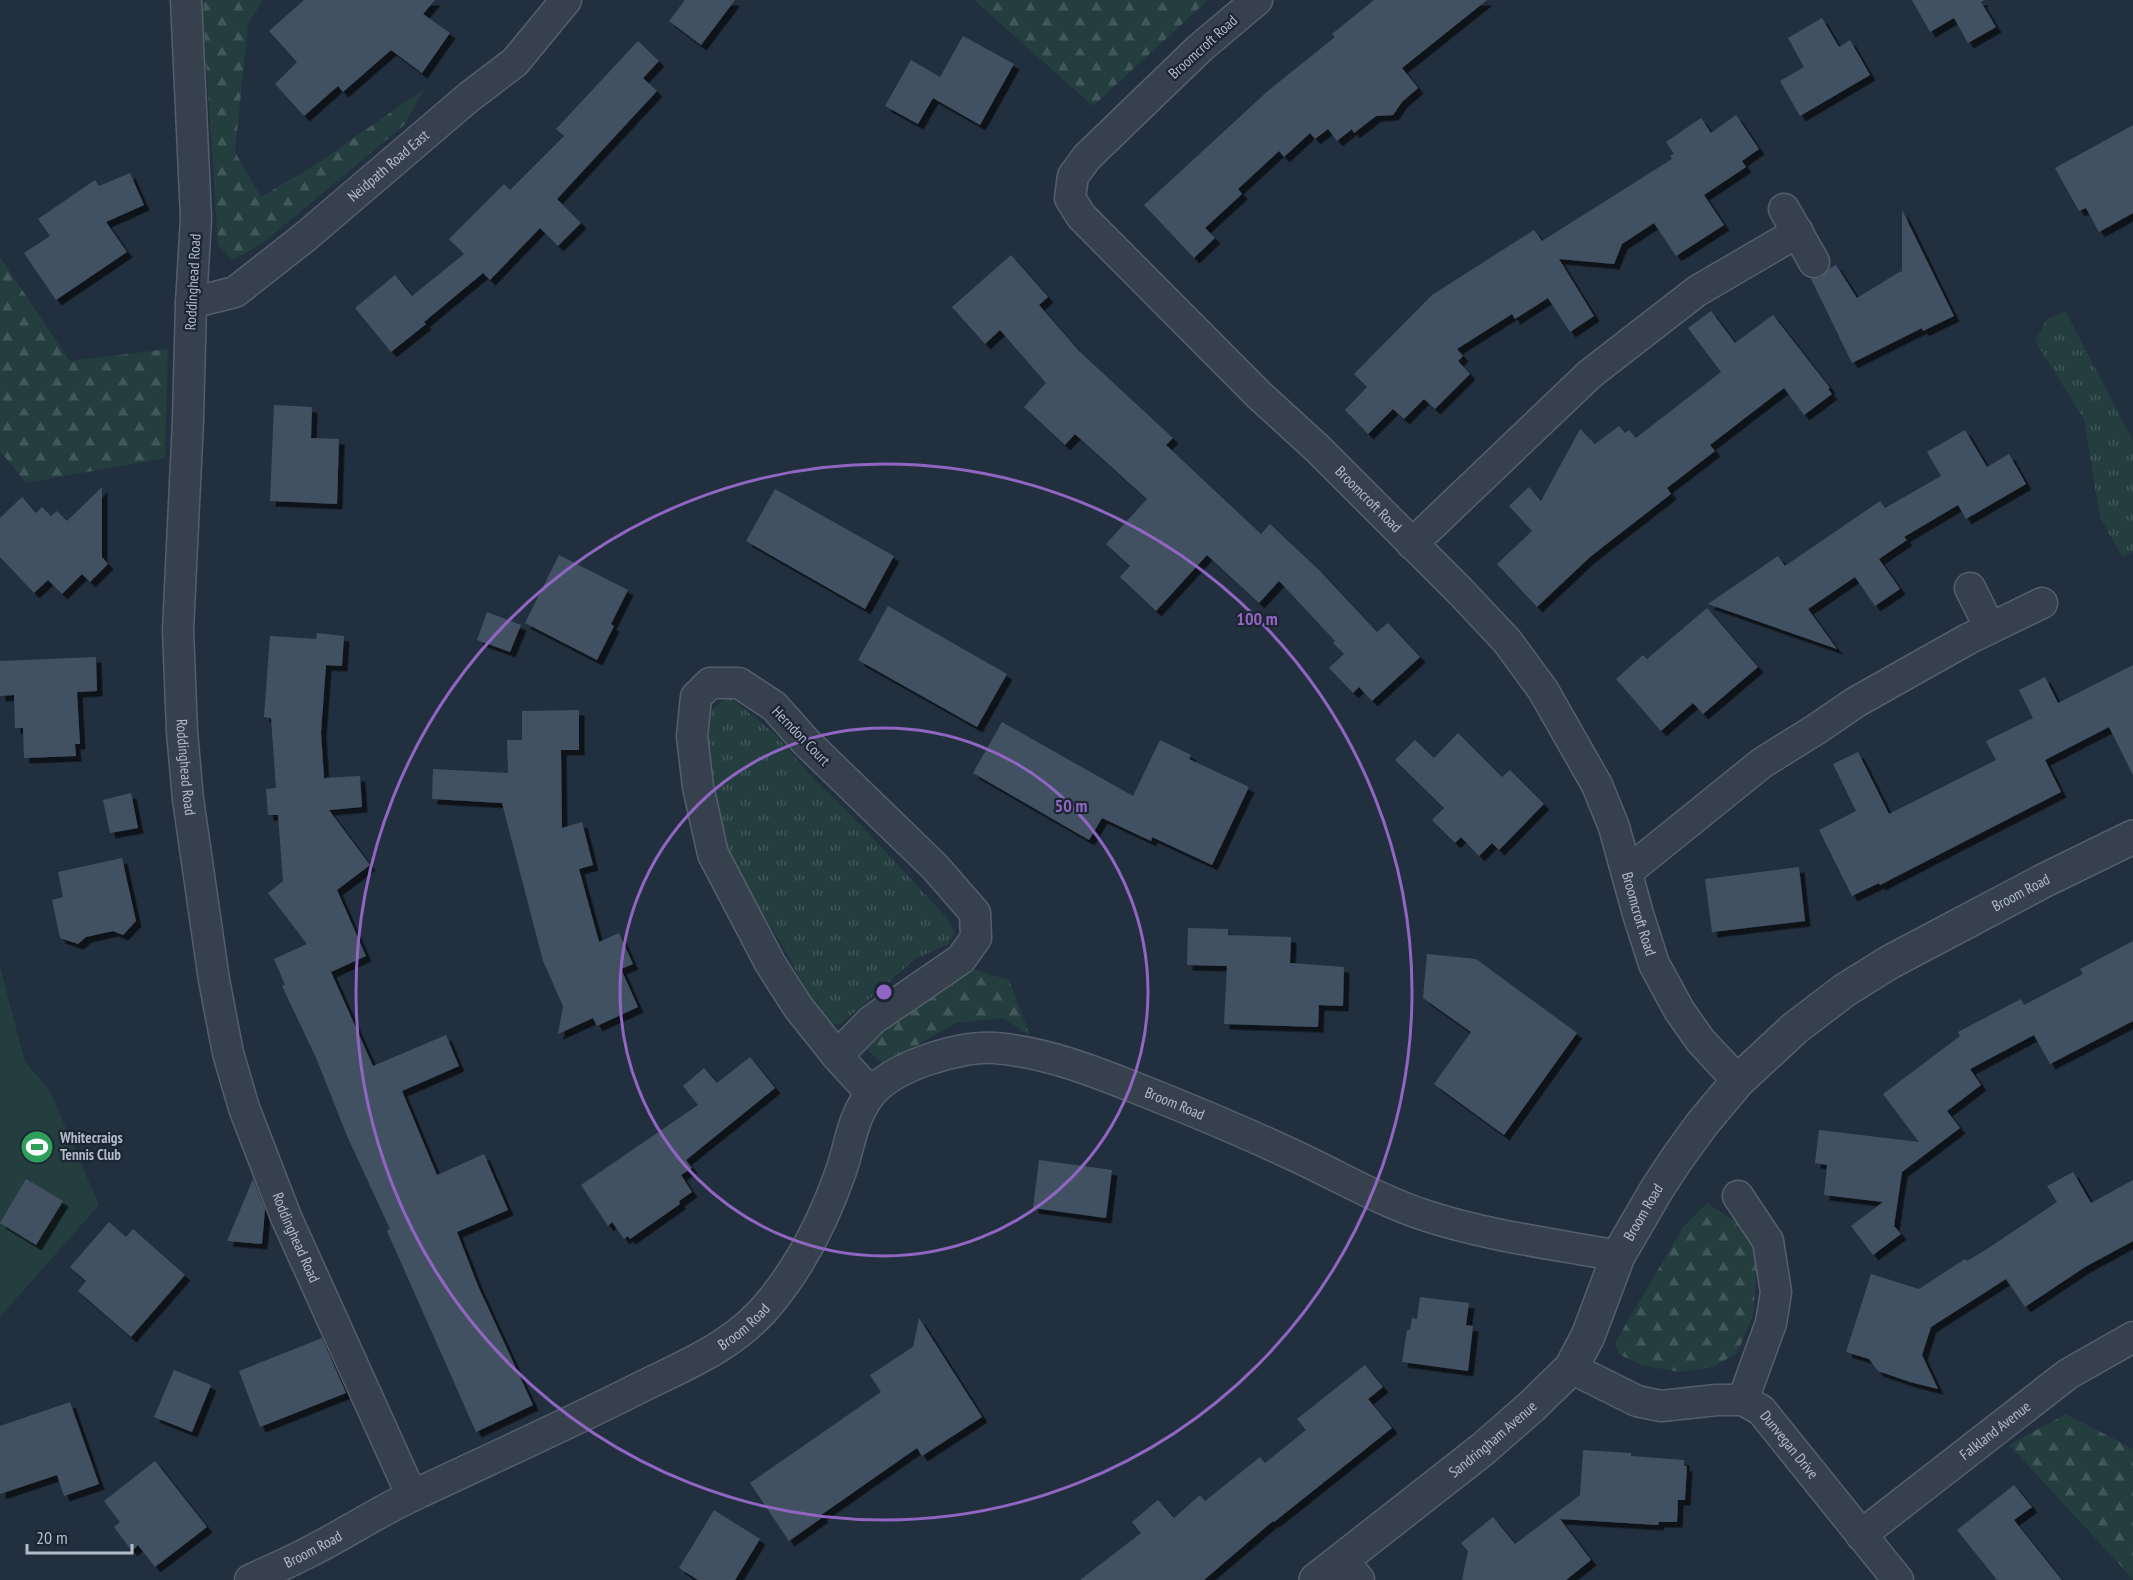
<svg xmlns="http://www.w3.org/2000/svg" width="2133" height="1580" font-family="'PT Sans Narrow',sans-serif">
	<style>
		.grass { fill: url(#grass-tufts) }
		.forest { fill: url(#forest-firs) }
		.pitch { fill: #243d3f }
		.building { fill: #435162; filter: url(#shadow) }
		.lines { fill: none; stroke-linecap: round; stroke-linejoin: round }
		.minor-casing { stroke: #555f6c; stroke-width: 33 }
		.tertiary-casing { stroke: #555f6c; stroke-width: 36 }
		.minor { stroke: #37414e; stroke-width: 30 }
		.tertiary { stroke: #37414e; stroke-width: 33 }
		.ring { fill: none; stroke: #9166c3; stroke-width: 3 }
		.labels { text-anchor: middle; stroke-width: 4.5; stroke-linejoin: round; paint-order: stroke }
		.street-label { font-size: 15px; fill: #b2bcc9; stroke: #1c2633 }
		.poi-label { font-size: 15px; font-weight: bold; fill: #b2bcc9; stroke: #1c2633; text-anchor: start }
		.centre { fill: #9166c3; stroke: #1c2633; stroke-width: 3 }
		.ring-label { font-size: 18px; text-anchor: middle; font-weight: bold; fill: #9166c3; stroke: #1c2633; stroke-width: 4.5; stroke-linejoin: round; paint-order: stroke }
	</style>
	<defs>
		<pattern id="grass-tufts" width="24" height="20" patternUnits="userSpaceOnUse" patternTransform="scale(1.5)"><rect width="24" height="20" fill="#243d3f"/><path d="M3 7l-1-3M5 7V3M7 7l1-3M15 17l-1-3M17 17v-4M19 17l1-3" fill="none" stroke="#415759"/></pattern>
		<pattern id="forest-firs" width="22" height="20" patternUnits="userSpaceOnUse" patternTransform="scale(1.5)"><rect width="22" height="20" fill="#243d3f"/><path d="M5 1l3.5 6h-7zM16 11l3.5 6h-7z" fill="#415759"/></pattern>
		<filter id="shadow"><feDropShadow dx="5.5" dy="5.5" stdDeviation="0" flood-color="#0009"/></filter>
	</defs>
	<rect width="100%" height="100%" fill="#222f3e"/>
	<g class="grass">
		<path d="M2066 312 2133 441V552L2122 557 2100 517 2084 419 2035 341 2048 318Z"/>
		<path d="M731 698 776 735 809 774 862 826 946 917 955 933 948 944 915 959 841 1024H827L814 1006 790 959 727 852 706 745V715L721 702Z"/>
	</g>
	<g class="forest">
		<path d="M204 0H263L248 24 235 152 261 197 315 165 424 89 404 125 263 243 233 260 218 245 203 12Z"/>
		<path d="M974 0H1208L1093 106Z"/>
		<path d="M0 257 70 361 168 349 165 458 26 483 0 451Z"/>
		<path d="M972 969 1009 980 1030 1036 1003 1018 956 1023 884 1064 867 1050 888 1022Z"/>
		<path d="M1707 1203 1747 1229 1757 1267 1753 1316 1737 1353 1713 1367 1680 1372 1641 1365 1619 1354 1615 1343 1683 1227Z"/>
		<path d="M2066 1414 2133 1449V1579L2009 1445Z"/>
	</g>
	<path class="pitch" d="M0 966 25 1062 49 1089 99 1205 0 1317Z"/>
	<g class="building">
		<path d="M304 0H435L423 14 450 33 422 73 391 50 343 92 338 86 304 116 275 84 297 62 269 31Z"/>
		<path d="M685 0H735L701 45 669 21Z"/>
		<path d="M1374 0H1487L1402 68 1418 88 1402 102 1393 115 1376 116 1354 133 1352 129 1337 141 1328 129 1315 139 1310 133 1284 157 1279 151 1238 189 1242 194 1205 228 1215 238 1194 258 1144 205 1269 90 1335 37 1332 34Z"/>
		<path d="M1912 0H1984L1981 2 1996 27 1968 43 1954 18 1930 32Z"/>
		<path d="M1822 18 1839 47 1850 40 1870 75 1800 116 1780 81 1804 67 1788 38Z"/>
		<path d="M963 36 1014 64 980 125 933 98 918 124 885 106 911 60 940 77Z"/>
		<path d="M638 41 659 61 643 78 657 91 557 199 581 223 558 246 540 228 490 280 483 273 424 322 426 324 391 352 355 308 395 275 412 296 464 254 449 239 504 184 510 190 564 136 556 129Z"/>
		<path d="M1736 115 1759 149 1742 161 1746 167 1704 195 1724 225 1676 256 1654 223 1622 244 1614 264 1559 259 1594 316 1570 332 1548 298 1515 319 1512 314 1457 349 1463 356 1458 361 1470 374 1435 409 1424 399 1404 419 1393 409 1368 434 1345 410 1367 387 1354 374 1432 295 1534 230 1542 241 1672 159 1670 156 1674 154 1666 142 1701 118 1711 133Z"/>
		<path d="M2133 125V213L2099 232 2086 208 2079 211 2055 168Z"/>
		<path d="M130 173 144 205 106 222 127 252 56 300 24 253 50 236 38 219 95 180 99 186Z"/>
		<path d="M1902 210 1954 316 1923 331 1922 328 1852 363 1811 279 1822 277 1830 268 1836 265 1857 298 1901 271 1902 273Z"/>
		<path d="M1011 255 1048 297 1039 305 1079 351 1173 438 1166 445 1261 534 1270 524 1320 571 1377 632 1388 623 1420 657 1372 701 1359 687 1353 693 1329 668 1344 654 1333 643 1335 641 1279 581 1259 603 1207 555 1156 611 1120 577 1130 566 1106 544 1147 499 1075 434 1065 445 1024 407 1046 383 1000 330 985 344 952 307Z"/>
		<path d="M1711 311 1735 343 1773 315 1830 388 1828 389 1832 394 1804 415 1784 388 1710 445 1715 451 1667 488 1671 494 1590 557 1537 607 1497 564 1532 531 1509 506 1529 487 1541 501 1580 429 1595 444 1619 426 1625 433 1629 430 1636 438 1721 372 1688 328Z"/>
		<path d="M274 405 312 407 311 438 339 439 337 504 270 501Z"/>
		<path d="M1965 430 1987 467 2009 454 2026 484 1966 519 1958 505 1904 537 1907 540 1879 559 1900 589 1875 606 1855 577 1808 609 1837 649 1708 604 1778 556 1785 566 1880 501 1885 508 1941 476 1927 452Z"/>
		<path d="M102 487V557L108 564 90 582 82 574 62 594 48 580 34 593 0 557V518L22 497 36 513 42 507 51 516 57 511 67 521Z"/>
		<path d="M775 489 894 556 865 609 746 541Z"/>
		<path d="M559 555 628 590 611 624 614 626 597 660 525 623Z"/>
		<path d="M888 606 1007 674 977 727 858 660Z"/>
		<path d="M1707 608 1758 667 1703 714 1693 703 1661 731 1616 679 1643 655 1647 659Z"/>
		<path d="M487 612 521 625 510 652 477 640Z"/>
		<path d="M317 633 344 636 342 666 326 665 321 732 324 778 360 776 362 807 329 810 370 865 337 890 366 956 331 972 373 1066 446 1035 459 1066 402 1091 437 1175 484 1154 508 1210 457 1232 478 1286 533 1405 476 1432 387 1231 390 1229 347 1136 317 1060 282 986 285 985 274 959 307 944 268 893 283 881 278 815H268L266 789 276 788 271 718 264 717 270 636 316 639Z"/>
		<path d="M96 657 97 691 77 692 80 744H75L76 756 24 758 23 728H15L14 695 0 696V661Z"/>
		<path d="M2133 665V775L2109 727 2045 760 2061 792 1880 885 1879 883 1852 896 1819 830 1856 811 1833 764 1858 752 1889 814 1996 760 1986 741 2033 718 2019 690 2045 677 2058 703Z"/>
		<path d="M579 710V750H561L562 828 582 822 593 865 579 869 599 942 619 933 633 964 621 969 638 1007 597 1026 593 1018 558 1034 563 1006 543 961 502 803 432 799 433 769 508 773 507 740H522V711Z"/>
		<path d="M1002 722 1133 796 1160 740 1191 755 1189 759 1249 787 1212 865 1152 837 1151 841 1102 818 1089 840 973 773Z"/>
		<path d="M1458 733 1502 777 1510 770 1544 804 1499 850 1492 843 1479 856 1461 837 1455 843 1432 820 1444 808 1395 760 1415 740 1434 758Z"/>
		<path d="M131 793 138 828 110 833 103 800Z"/>
		<path d="M122 858 136 921 123 935 113 931 86 937 78 944 60 938 52 900 63 897 58 872Z"/>
		<path d="M1799 867 1805 921 1712 932 1705 879Z"/>
		<path d="M1188 928 1228 929V935L1291 937 1290 963 1344 967 1343 1006 1319 1005 1318 1027 1224 1024 1227 966 1187 965Z"/>
		<path d="M2133 941V1021L2050 1064 2034 1035 1970 1069 1981 1085 1947 1111 1960 1128 1902 1172 1894 1226 1901 1234 1873 1255 1851 1226 1883 1202 1824 1195 1827 1165 1815 1163 1819 1130 1919 1142 1883 1094 1960 1036 1958 1032 2021 999 2024 1005 2083 974 2080 969Z"/>
		<path d="M1427 954 1476 959 1577 1033 1504 1135 1434 1084 1471 1032 1423 998Z"/>
		<path d="M750 1057 775 1088 686 1160 692 1168 681 1175 692 1192 679 1201 680 1204 630 1239 628 1236 624 1239 612 1222 608 1226 581 1185 698 1105 683 1086 704 1068 717 1083Z"/>
		<path d="M1039 1160 1112 1170 1106 1218 1033 1208Z"/>
		<path d="M2073 1172 2091 1203 2133 1180V1241L2085 1267 2025 1307 2006 1279 1931 1327 1922 1355 1938 1389 1910 1382 1878 1371 1869 1359 1846 1352 1871 1274 1919 1289 1965 1259 1967 1261 1984 1251 2057 1202 2047 1186Z"/>
		<path d="M26 1179 63 1201 36 1245 0 1223Z"/>
		<path d="M253 1179 265 1209 262 1244 227 1241Z"/>
		<path d="M109 1222 126 1237 133 1229 185 1275 131 1337 78 1291 86 1281 70 1267Z"/>
		<path d="M1420 1297 1469 1303 1466 1325 1473 1326 1468 1371 1402 1362 1407 1330H1410L1412 1318 1417 1319Z"/>
		<path d="M919 1318 982 1417 922 1456 917 1448 821 1515 823 1517 789 1541 750 1483 881 1392 870 1375 913 1347Z"/>
		<path d="M322 1338 346 1393 260 1427 239 1371Z"/>
		<path d="M1365 1365 1383 1387 1368 1399 1392 1428 1274 1522 1273 1521 1204 1580H1080L1141 1533 1132 1522 1158 1500 1174 1518 1200 1495 1205 1501 1260 1457 1265 1463 1306 1430 1297 1419Z"/>
		<path d="M174 1370 211 1385 192 1432 154 1417Z"/>
		<path d="M70 1402 99 1484 64 1496 57 1475 0 1494V1426Z"/>
		<path d="M1583 1450 1631 1453V1456L1684 1460V1466H1687L1685 1500H1678L1677 1522H1659L1658 1525 1560 1519 1591 1560 1566 1580H1462L1468 1551 1461 1543 1493 1517 1515 1544 1580 1495Z"/>
		<path d="M155 1461 207 1527 155 1567 138 1545 132 1551 114 1527 120 1522 104 1501Z"/>
		<path d="M2014 1485 2032 1507 2014 1520 2062 1580H1997L1957 1530Z"/>
		<path d="M714 1510 760 1539 735 1580H698L679 1568Z"/>
	</g>
	<g class="lines">
		<g class="minor-casing">
			<g id="minor">
				<path id="s1" d="M186 0 196 218 191 303 188 420 178 630 182 732 188 799 214 980 228 1053 244 1108 286 1217 412 1496"/>
				<path id="s2" d="M1257 0 1200 48 1087 157 1073 176 1070 198 1081 216 1259 395 1317 448 1461 592 1507 641 1543 690 1597 785 1614 827 1638 914 1654 964 1679 1010 1700 1040 1738 1081"/>
				<path d="M1784 209 1814 262"/>
				<path id="s3" d="M191 303 235 292 305 237 469 97 515 62 566 0"/>
				<path d="M1412 544 1590 374 1697 291 1798 232"/>
				<path d="M1970 588 1990 628"/>
				<path d="M1627 872 1762 763 1815 730 1856 702 1968 639 2042 603"/>
				<path d="M837 1056 872 1020 961 959 976 938 975 913 935 867 806 742 774 706 739 683H710L696 697 692 736 698 787 713 854 770 963 798 1007 837 1056 871 1093"/>
				<path d="M1738 1196 1768 1241 1776 1292 1771 1323 1743 1400"/>
				<path id="s4" d="M1571 1368 1637 1401 1661 1406 1717 1400H1743L1761 1410 1898 1580"/>
				<path id="s5" d="M1861 1535 2068 1374 2133 1337"/>
				<path d="M1342 1559 1359 1580"/>
				<path id="s6" d="M250 1580C269 1571 290 1562 309 1552 345 1534 379 1511 416 1494 490 1459 564 1426 637 1389 687 1364 736 1346 772 1300 802 1263 825 1217 841 1171 850 1145 852 1119 869 1096 891 1066 959 1046 995 1048 1044 1052 1091 1070 1136 1088 1189 1109 1242 1131 1293 1155 1337 1175 1380 1201 1427 1216 1488 1236 1555 1244 1618 1256"/>
			</g>
		</g>
		<g class="tertiary-casing">
			<g id="tertiary">
				<path id="s7" d="M1316 1580 1483 1449 1531 1407 1571 1368 1588 1336 1618 1256 1657 1189 1676 1160 1702 1124 1738 1081 1795 1028 1845 990 1890 962 2043 881 2133 837"/>
			</g>
		</g>
		<use href="#minor" class="minor"/>
		<use href="#tertiary" class="tertiary"/>
	</g>
	<g class="ring">
		<circle cx="884" cy="992" r="264"/>
		<circle cx="884" cy="992" r="528"/>
	</g>
	<defs>
		<g id="stadium-disc" transform="scale(1.725)"><circle r="9.5" fill="#2e9e5b" stroke="#1c2633"/><path d="M0-5a6.5 5 0 1 0 0 10a6.5 5 0 1 0 0-10ZM-3.5-1.8h7v3.6h-7Z" fill="#fff"/></g>
	</defs>
	<g fill-rule="evenodd">
		<use href="#stadium-disc" x="37" y="1147"/>
	</g>
	<g class="labels">
		<g class="street-label">
			<text transform="translate(1203 47) rotate(-42)" y="5">Broomcroft Road</text>
			<text dy="5" stroke="none"><textPath href="#s3" startOffset="244">Neidpath Road East</textPath></text>
			<text transform="translate(193 282) rotate(-87)" y="5">Roddinghead Road</text>
			<text dy="5" stroke="none"><textPath href="#s2" startOffset="702">Broomcroft Road</textPath></text>
			<text transform="translate(801 736) rotate(46)" y="5">Herndon Court</text>
			<text dy="5" stroke="none"><textPath href="#s1" startOffset="768">Roddinghead Road</textPath></text>
			<text dy="5" stroke="none"><textPath href="#s7" startOffset="1008">Broom Road</textPath></text>
			<text dy="5" stroke="none"><textPath href="#s2" startOffset="1206">Broomcroft Road</textPath></text>
			<text dy="5" stroke="none"><textPath href="#s6" startOffset="1150">Broom Road</textPath></text>
			<text dy="5" stroke="none"><textPath href="#s7" startOffset="504">Broom Road</textPath></text>
			<text dy="5" stroke="none"><textPath href="#s1" startOffset="1254">Roddinghead Road</textPath></text>
			<text dy="5" stroke="none"><textPath href="#s6" startOffset="556">Broom Road</textPath></text>
			<text dy="5" stroke="none"><textPath href="#s5" startOffset="170">Falkland Avenue</textPath></text>
			<text dy="5" stroke="none"><textPath href="#s7" startOffset="226">Sandringham Avenue</textPath></text>
			<text dy="5" stroke="none"><textPath href="#s4" startOffset="246">Dunvegan Drive</textPath></text>
			<text dy="5" stroke="none"><textPath href="#s6" startOffset="70">Broom Road</textPath></text>
		</g>
		<g class="poi-label">
			<text x="60" y="1143">Whitecraigs<tspan x="60" dy="17">Tennis Club</tspan></text>
		</g>
	</g>
	<circle cx="884" cy="992" r="9" class="centre"/>
	<g class="ring-label">
		<text x="1257" y="625">100 m</text>
		<text x="1071" y="812">50 m</text>
	</g>
	<path d="M27 1544v9h105v-9" fill="none" stroke="#b2bcc9" stroke-width="3"/>
	<text x="36" y="1544" font-size="18" fill="#b2bcc9" stroke="#1c2633" stroke-width="4.5" paint-order="stroke">20 m</text>
</svg>
